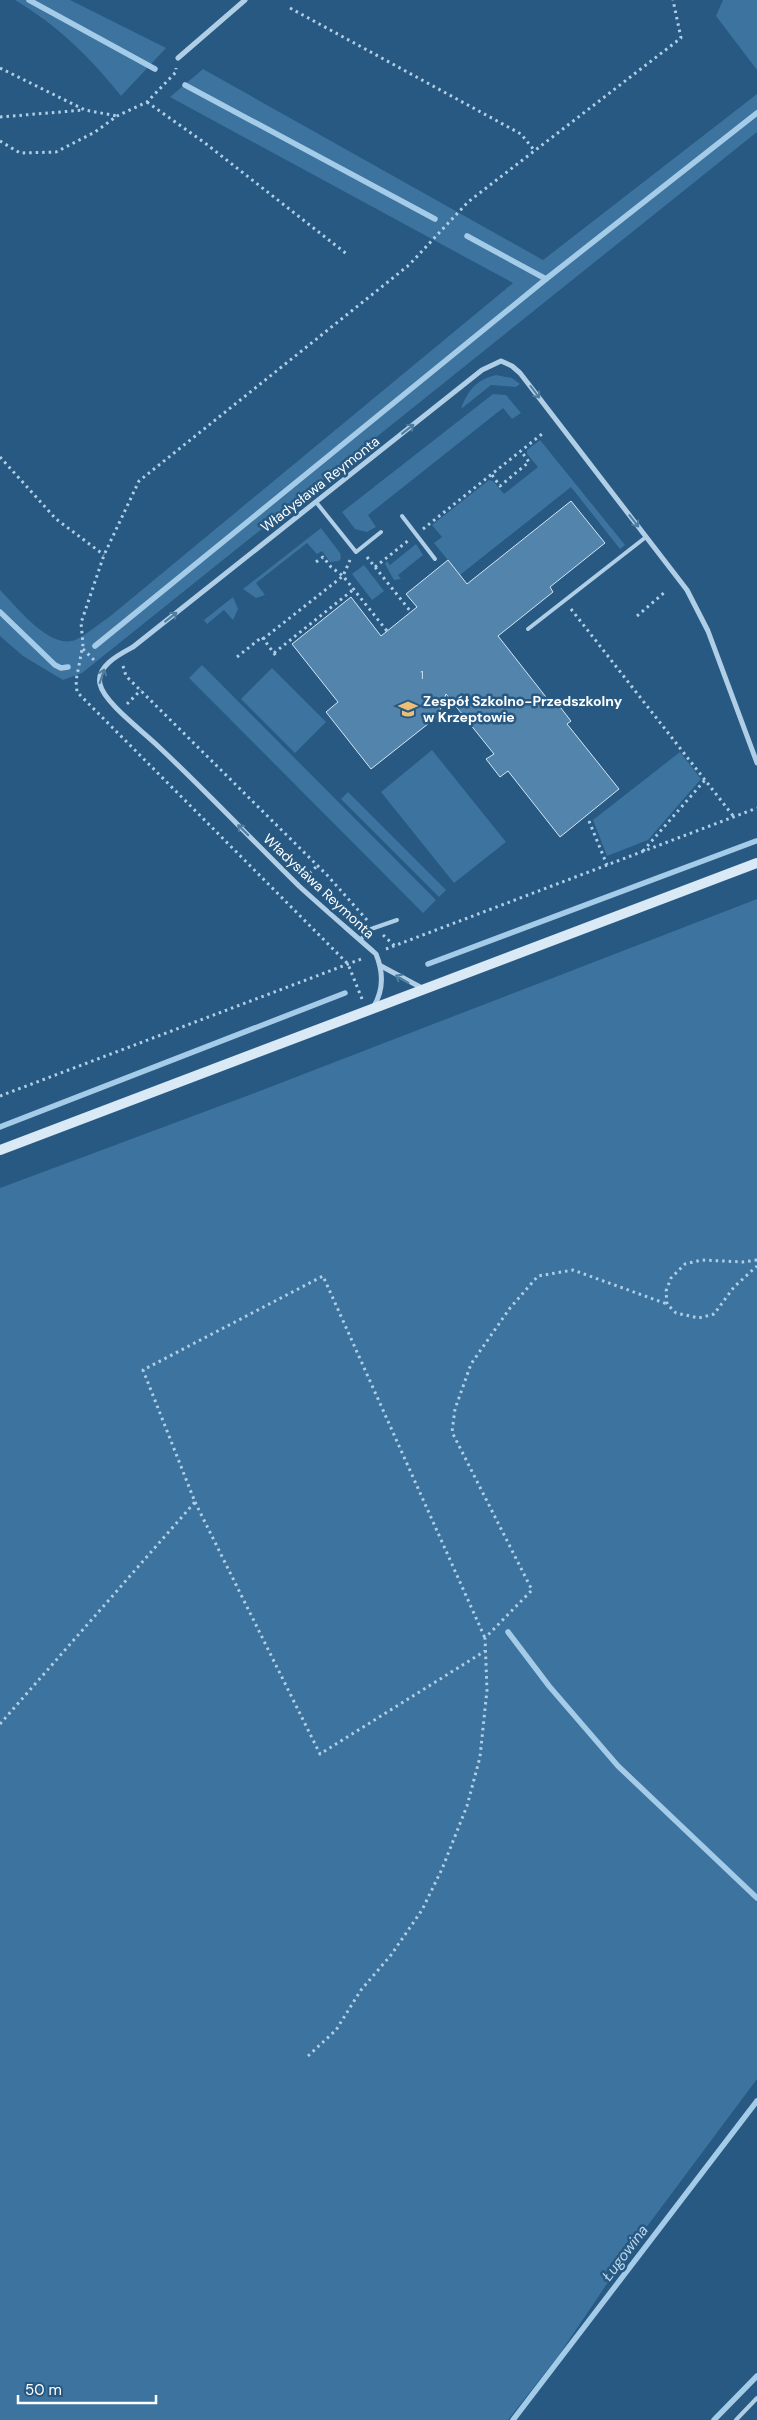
<svg xmlns="http://www.w3.org/2000/svg" width="757" height="2420" font-family="'DM Sans',sans-serif">
	<style>
		.green { fill: #3c739f }
		.lines { fill: none; stroke-linecap: round; stroke-linejoin: round }
		.stream { stroke: #a4cbe7; stroke-width: 5.5 }
		.building { fill: #5385ac; stroke: #d3e6f5 }
		.path { stroke: #b0cfe7; stroke-width: 3; stroke-dasharray: 2.5 4; stroke-linecap: butt }
		.lane { stroke: #b0cfe7; stroke-width: 4 }
		.street { stroke: #b0cfe7; stroke-width: 5 }
		.secondary { stroke: #d9e9f6; stroke-width: 10 }
		.oneway { stroke: #507ca0 }
		.labels { text-anchor: middle; stroke-width: 5; stroke-linejoin: round; paint-order: stroke }
		.number-label { font-size: 11px; fill: #d4e0ea }
		.street-label { font-size: 14px; fill: #fff; stroke: #275982 }
		.poi-label { font-size: 14px; font-weight: bold; fill: #fff; stroke: #275982; text-anchor: start }
		.water-label { font-size: 15px; font-style: italic; fill: #bbd8ee; stroke: #275982 }
	</style>
	<rect width="100%" height="100%" fill="#275982"/>
	<g class="green">
		<path d="M15 0H70L166 48 121 96C90 57 57 25 15 0Z"/>
		<path d="M723 0H757V70L716 16Z"/>
		<path d="M203 69 543 260 757 94V132L82 673 63 680 23 656 0 636V590C16 606 50 650 75 640 86 635 97 625 108 618L513 283 170 97Z"/>
		<path d="M496 375 512 378 520 384 516 387 491 385 461 409C468 390 476 380 496 375Z"/>
		<path d="M493 394 506 395 521 413 512 419 503 408 368 515 376 527 367 532 355 529 342 512Z"/>
		<path d="M540 440 625 545 620 549 571 487 460 575 434 543 442 537 432 525 489 480 493 481 504 494 538 467 527 454V450Z"/>
		<path d="M321 528 340 553 341 558 339 561 330 562 322 551 317 554 307 543 256 583 265 595 256 598 243 589Z"/>
		<path d="M416 544 423 555 398 575 401 579 394 580 385 564 387 561 390 565Z"/>
		<path d="M364 565 384 591 372 600 352 574Z"/>
		<path d="M233 597 238 609 233 620 224 610 207 624 204 620Z"/>
		<path d="M202 665 436 900 423 913 189 678Z"/>
		<path d="M272 668 326 722 295 753 241 699Z"/>
		<path d="M432 750 506 842 454 883 381 792Z"/>
		<path d="M680 752 701 779 648 840 607 856 593 820Z"/>
		<path d="M348 792 446 890 439 897 341 799Z"/>
		<path d="M757 899V2079L631 2248 559 2355 508 2420H0V1188L252 1094Z"/>
	</g>
	<g class="lines">
		<g class="stream">
			<path d="M29 0 155 69"/>
			<path d="M185 85 435 219"/>
			<path d="M467 236 546 279"/>
			<path d="M0 612 55 665 61 668 68 667"/>
			<path d="M95 646 546 279 757 113"/>
			<path d="M428 964 756 841"/>
			<path d="M0 1127 345 993"/>
			<path d="M508 1632 549 1686 618 1766 757 1898"/>
			<path d="M513 2420 757 2101"/>
			<path d="M714 2420 757 2376"/>
		</g>
	</g>
	<path class="building" d="M571 501 605 543 550 587 553 592 498 636 553 706 557 703 571 721 567 724 619 789 560 837 508 771 500 777 486 759 494 754 446 694 438 716 371 769 326 712 338 702 292 644 351 597 381 636 417 607 406 594 448 560 467 584Z"/>
	<g class="lines">
		<g class="path">
			<path d="M290 8 521 134 534 150"/>
			<path d="M0 68 85 110 117 116"/>
			<path d="M147 102 205 143 348 255"/>
			<path d="M0 117 84 110"/>
			<path d="M0 141 20 153 56 152 95 132 117 116 147 102 176 72V68"/>
			<path d="M0 457 56 519 104 555"/>
			<path d="M492 475 500 486 529 462 521 451"/>
			<path d="M423 529 542 434"/>
			<path d="M367 557 411 612"/>
			<path d="M316 562 323 557 331 567 343 576 387 631"/>
			<path d="M375 567 409 540"/>
			<path d="M571 609 734 817"/>
			<path d="M637 616 665 592"/>
			<path d="M263 639 343 576 350 560"/>
			<path d="M83 649 96 662"/>
			<path d="M274 653 354 589"/>
			<path d="M237 657 262 637 276 656"/>
			<path d="M123 666 126 676 327 875 367 920"/>
			<path d="M127 704 141 690"/>
			<path d="M589 821 607 865"/>
			<path d="M643 851 705 780"/>
			<path d="M305 878 317 866"/>
			<path d="M383 935 395 946"/>
			<path d="M386 949 757 808"/>
			<path d="M362 999 348 964 77 692 76 681 83 644 81 623 104 555 139 481 409 265 468 202 681 38 673 0"/>
			<path d="M0 1096 364 958"/>
			<path d="M757 1260 743 1262 702 1260 685 1264 671 1278 666 1291 667 1304 676 1313 699 1318 714 1314 734 1287 757 1266"/>
			<path d="M195 1502 320 1754 485 1651"/>
			<path d="M0 1724 195 1502 143 1370 323 1276 485 1638"/>
			<path d="M308 2056 336 2030 361 1990 391 1955 422 1910 442 1869 467 1806 480 1757 487 1690 485 1638 532 1590 452 1432 455 1409 471 1364 510 1308 538 1276 573 1270 667 1304"/>
		</g>
		<g class="lane">
			<path d="M316 502 356 552 381 532"/>
			<path d="M402 516 435 559"/>
			<path d="M528 629 646 537"/>
			<path d="M360 940 371 929 397 920"/>
			<path d="M736 2420 757 2398"/>
		</g>
		<g class="street">
			<path d="M178 58 245 0"/>
			<path d="M381 966 422 988"/>
			<path d="M374 1006C384 989 383 971 376 954 350 931 324 909 299 886 252 840 207 792 159 747 144 732 104 703 100 684 96 666 120 654 133 647L482 370 501 361 512 366 520 373 687 590 708 631 757 763"/>
		</g>
		<path class="secondary" d="M0 1150 757 863"/>
	</g>
	<defs><path id="oneway-shaft" d="M-6 0H5M1.5-3L5.5 0L1.5 3" fill="none" stroke-width="1.6" stroke-linecap="round" stroke-linejoin="round" transform="scale(1.25)"/></defs>
	<g class="oneway">
		<use href="#oneway-shaft" transform="translate(535 392) rotate(53)"/>
		<use href="#oneway-shaft" transform="translate(408 429) rotate(-38)"/>
		<use href="#oneway-shaft" transform="translate(634 521) rotate(52)"/>
		<use href="#oneway-shaft" transform="translate(171 617) rotate(-38)"/>
		<use href="#oneway-shaft" transform="translate(102 676) rotate(-72)"/>
		<use href="#oneway-shaft" transform="translate(243 830) rotate(-135)"/>
		<use href="#oneway-shaft" transform="translate(402 979) rotate(-149)"/>
	</g>
	<defs>
		<g id="school-bare" transform="scale(1.5)"><path d="M0-5L7-2L0 1L-7-2ZM-4 1L0 2.5L4 1V4Q0 6-4 4Z" fill="#efbe75" stroke="#275982" stroke-width="2.5" paint-order="stroke"/></g>
	</defs>
	<g fill-rule="evenodd">
		<use href="#school-bare" x="408" y="709"/>
	</g>
	<g class="labels">
		<g class="number-label">
			<text x="422" y="679">1</text>
		</g>
		<g class="street-label">
			<text transform="translate(320 484) rotate(-38)" y="5">Władysława Reymonta</text>
			<text transform="translate(319 886) rotate(43)" y="5">Władysława Reymonta</text>
		</g>
		<g class="poi-label">
			<text x="423" y="706">Zespół Szkolno-Przedszkolny<tspan x="423" dy="16">w Krzeptowie</tspan></text>
		</g>
		<g class="water-label">
			<text transform="translate(625 2253) rotate(-53)" y="5">Ługowina</text>
		</g>
	</g>
	<path d="M18 2395v8h138v-8" fill="none" stroke="#ffffff" stroke-width="2.5"/>
	<text x="25" y="2395" font-size="15" fill="#ffffff" stroke="#275982" stroke-width="4" paint-order="stroke">50 m</text>
</svg>
